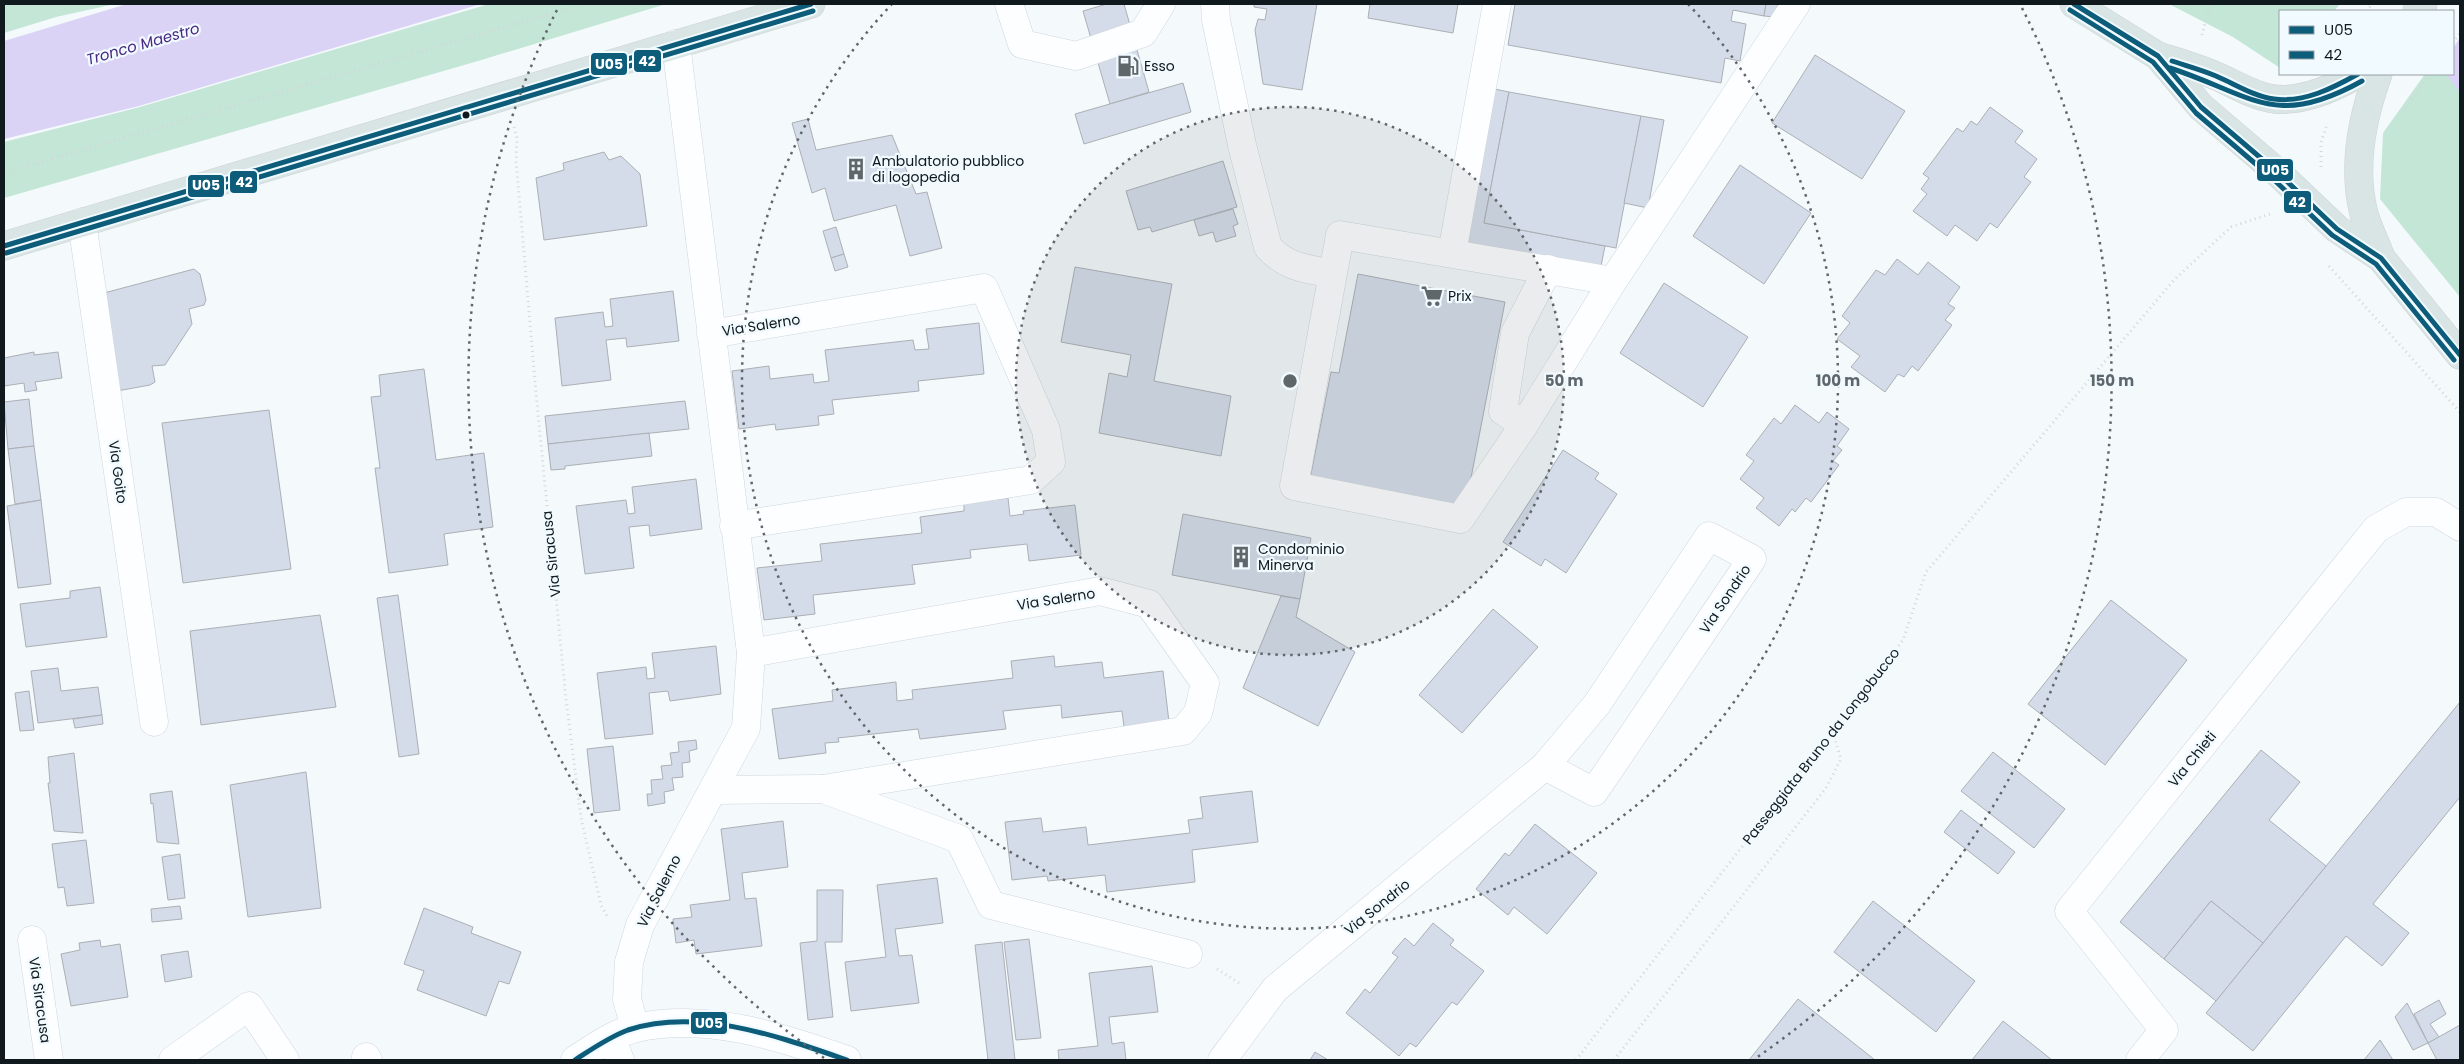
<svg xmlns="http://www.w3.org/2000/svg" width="2464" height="1064" font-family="Poppins,sans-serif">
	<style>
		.green { fill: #c3e6d6 }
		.water { fill: #dad3f6 }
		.pier { fill: #f4f9fc }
		.building { fill: #d4dce9; stroke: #acb0b5 }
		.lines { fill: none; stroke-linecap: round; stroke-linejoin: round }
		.minor-casing { stroke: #d0d6da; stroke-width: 29 }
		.major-casing { stroke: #d0d3d6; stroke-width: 29 }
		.path { stroke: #d5d6d7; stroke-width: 3; stroke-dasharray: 1 4; stroke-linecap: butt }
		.minor { stroke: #fdfeff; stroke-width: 28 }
		.major { stroke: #d9e4e4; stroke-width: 28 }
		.bus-1-casing { stroke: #f0faff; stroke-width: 9 }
		.bus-2-casing { stroke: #f0faff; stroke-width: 9 }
		.bus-1 { stroke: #0c5c7a; stroke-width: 5 }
		.bus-2 { stroke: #0c5c7a; stroke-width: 5 }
		.ring { fill: none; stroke: #60676b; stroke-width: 2.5; stroke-dasharray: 2.5 5 }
		.bus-dot { fill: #10191d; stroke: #f0faff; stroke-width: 2 }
		.labels { text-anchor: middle; stroke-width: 4.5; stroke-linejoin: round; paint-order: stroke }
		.poi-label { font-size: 14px; fill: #10191d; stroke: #f0faff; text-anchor: start }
		.street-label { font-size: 14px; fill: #10191d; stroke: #f0faff }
		.water-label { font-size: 15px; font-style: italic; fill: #492781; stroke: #f0faff }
		.centre { fill: #60676b; stroke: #f0faff; stroke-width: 2.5 }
		.ring-label { font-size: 15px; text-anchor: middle; font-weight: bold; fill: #60676b; stroke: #f0faff; stroke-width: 4.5; stroke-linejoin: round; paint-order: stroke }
		.line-badge { stroke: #f0faff; stroke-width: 2 }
		.badge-label { font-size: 14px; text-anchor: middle; font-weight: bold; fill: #fff }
	</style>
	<rect width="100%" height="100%" fill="#f4f9fc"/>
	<g class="green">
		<path d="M4 4H115L56 17 4 33Z"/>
		<path d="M489 4H666L478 61 4 198V142L140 107Z"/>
		<path d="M2169 4H2340L2334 11H2280V68L2233 37Z"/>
		<path d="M2460 23V297L2380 199 2383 133 2425 74H2453Z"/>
	</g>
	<g class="water">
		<path d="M127 4H481L139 106 4 139V41Z"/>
		<path d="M2460 4V93L2446 74H2453V11Z"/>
	</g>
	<path class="pier" d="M2361 4H2460V38L2453 48V11H2369Z"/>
	<g class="building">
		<path d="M1107 4H1124L1149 92 1110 104 1083 11Z"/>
		<path d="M1254 4H1317L1302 90 1263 84 1255 30 1258 19 1265 20 1267 9 1254 7Z"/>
		<path d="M1370 4H1458L1453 33 1368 18Z"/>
		<path d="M1515 4H1766L1764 16 1733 10 1731 21 1746 24 1740 61 1725 58 1721 83 1508 45Z"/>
		<path d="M1766 4H1778L1775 17 1764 16Z"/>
		<path d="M1815 55 1905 111 1862 179 1772 123Z"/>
		<path d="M1183 83 1191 112 1084 144 1075 114Z"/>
		<path d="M1485 87 1509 92 1484 223 1605 246 1600 271 1456 245Z"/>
		<path d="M1509 92 1641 116 1616 248 1484 223Z"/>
		<path d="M1990 107 2023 131 2015 142 2037 159 2024 177 2031 182 1997 228 1990 223 1977 241 1955 225 1947 236 1913 211 1927 194 1921 189 1929 178 1923 174 1957 128 1963 132 1971 121 1977 125Z"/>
		<path d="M1641 116 1664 120 1648 208 1624 203Z"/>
		<path d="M808 119 816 150 892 135 916 194 927 192 942 248 910 256 896 205 834 221 825 188 812 193 792 123Z"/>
		<path d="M604 152 609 160 621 156 640 174 647 226 544 240 536 178 564 170 563 163Z"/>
		<path d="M1223 161 1237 207 1152 232 1150 227 1138 230 1126 191Z"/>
		<path d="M1740 165 1811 213 1764 284 1693 236Z"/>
		<path d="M1233 209 1238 224 1233 226 1236 236 1216 242 1213 232 1199 236 1194 220Z"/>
		<path d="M836 227 844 254 831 258 823 231Z"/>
		<path d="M844 254 848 267 835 271 831 258Z"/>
		<path d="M1897 259 1918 275 1928 262 1960 287 1948 304 1955 308 1945 320 1952 325 1918 371 1912 366 1904 377 1898 374 1885 392 1851 367 1860 356 1837 339 1850 323 1842 316 1876 270 1885 275Z"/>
		<path d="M1075 267 1172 284 1154 381 1231 396 1221 456 1099 433 1109 373 1127 377 1131 355 1061 342Z"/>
		<path d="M194 269 200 274 206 300 204 305 189 309 192 324 165 365 152 366 155 382 150 385 117 391 104 293Z"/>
		<path d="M1358 274 1505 302 1465 509 1310 479 1331 372 1339 373Z"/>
		<path d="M1664 283 1748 337 1703 407 1620 353Z"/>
		<path d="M673 291 679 341 627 347 626 338 606 340 611 380 562 386 555 318 603 312 605 327 613 326 610 299Z"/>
		<path d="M979 323 984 374 918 381 919 391 832 400 834 414 818 416 819 425 776 430 775 424 739 429 732 371 769 366 770 379 813 374 814 383 829 381 825 350 913 340 915 350 929 349 926 329Z"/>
		<path d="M34 352V355L58 352 62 378 35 382 37 390 25 392 24 383 4 386V358Z"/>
		<path d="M424 369 436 460 484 453 493 527 444 534 448 565 389 573 375 468H380L371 397 381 396 379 375Z"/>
		<path d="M29 399 34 446 8 449 4 402Z"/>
		<path d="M685 401 689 429 548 444 545 416Z"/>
		<path d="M1795 405 1819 423 1827 412 1849 429 1837 446 1842 450 1833 461 1839 465 1811 502 1806 498 1795 512 1792 509 1779 526 1756 508 1764 498 1740 479 1754 461 1746 455 1774 418 1781 424Z"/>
		<path d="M269 410 291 569 183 583 162 423Z"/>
		<path d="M649 433 652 456 565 466V469L551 470 548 444Z"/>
		<path d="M34 446 41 500 15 504 8 449Z"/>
		<path d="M1563 450 1599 473 1595 479 1617 494 1566 573 1545 559 1541 566 1503 542Z"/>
		<path d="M696 479 702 529 650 536 649 525 629 527 634 568 585 574 576 506 626 500 628 514 635 513 632 487Z"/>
		<path d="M1008 498 1010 516 1024 514 1023 511 1075 505 1081 555 1029 561 1027 544 970 550 971 558 912 565 915 584 813 595 815 614 764 620 757 568 822 561 820 544 922 533 920 517 964 511V503Z"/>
		<path d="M41 500 51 584 18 588 7 506Z"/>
		<path d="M1183 514 1311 538 1300 599 1172 575Z"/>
		<path d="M100 587 107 637 26 647 20 604 70 598V591Z"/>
		<path d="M398 595 419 754 399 757 377 598Z"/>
		<path d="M1281 596 1300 599 1296 617 1355 652 1318 726 1243 688Z"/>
		<path d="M2111 600 2187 660 2105 765 2028 704Z"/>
		<path d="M1493 609 1538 647 1462 733 1419 695Z"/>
		<path d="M320 615 336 707 201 725 190 631Z"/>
		<path d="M716 646 721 694 670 701 668 691 649 693 653 734 605 739 597 673 646 667 647 679 655 678 652 653Z"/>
		<path d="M1054 656 1055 667 1102 662 1104 678 1163 671 1169 722 1124 727 1122 711 1062 718 1061 705 1003 711 1006 729 920 739 918 729 838 738 839 742 825 743 826 753 779 759 772 709 833 701 832 690 896 682 897 701 913 699 912 690 1013 678 1011 661Z"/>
		<path d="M58 668 61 691 98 687 102 715 38 723 31 671Z"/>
		<path d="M29 691 34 730 20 731 15 693Z"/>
		<path d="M2460 702V797L2373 904 2409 933 2382 966 2346 936 2253 1051 2206 1013Z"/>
		<path d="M102 715 103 724 75 728 73 719Z"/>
		<path d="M696 740 697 749 689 751 690 762 682 763 683 777 672 778 674 790 664 792 665 803 648 806 647 794H652L651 780 663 779 661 766 672 765 670 753 679 752 678 742Z"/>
		<path d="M613 746 620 810 594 813 587 749Z"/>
		<path d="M2261 750 2300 782 2269 820 2326 866 2263 943 2211 901 2164 959 2120 922Z"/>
		<path d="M1993 752 2065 809 2034 848 1961 791Z"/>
		<path d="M74 753 83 833 54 831 48 783H50L48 757Z"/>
		<path d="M306 772 321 908 248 917 230 785Z"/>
		<path d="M172 791 179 844 157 842 153 803 151 804 150 794Z"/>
		<path d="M1252 791 1258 842 1192 850 1195 882 1107 892 1105 875 1048 881 1047 876 1012 880 1005 822 1041 818 1043 832 1086 827 1088 845 1190 833 1188 820 1203 818 1200 797Z"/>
		<path d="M1961 810 2015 852 1998 874 1944 832Z"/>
		<path d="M783 821 788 867 742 873 745 899 756 898 762 946 696 954 694 940 676 943 673 919 692 917 690 905 730 900 721 829Z"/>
		<path d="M1535 824 1597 873 1547 934 1514 907 1508 915 1476 889 1505 853 1509 856Z"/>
		<path d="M86 840 94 903 67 906 64 887 58 888 52 844Z"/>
		<path d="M180 854 185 898 168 900 162 857Z"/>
		<path d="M937 878 943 923 895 929 899 956 912 955 919 1003 851 1011 845 962 886 957 877 885Z"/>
		<path d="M817 890H843L842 942H825L833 1017 808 1020 800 943 817 941Z"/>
		<path d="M1873 901 1975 981 1936 1032 1834 952Z"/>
		<path d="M2211 901 2263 943 2216 1001 2164 959Z"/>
		<path d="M180 906 182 919 152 922 151 909Z"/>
		<path d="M424 908 473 927 471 933 521 952 509 984 499 981 486 1016 417 990 424 971 404 964Z"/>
		<path d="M1433 923 1454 940 1450 945 1484 971 1457 1005 1452 1002 1416 1047 1410 1043 1399 1056 1346 1013 1365 989 1370 993 1398 957 1392 953 1405 938 1414 946Z"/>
		<path d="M1029 939 1041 1038 1016 1040 1004 942Z"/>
		<path d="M100 940 101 947 120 944 128 997 71 1006 61 954 80 950 79 943Z"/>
		<path d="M1002 942 1015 1060H988L975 945Z"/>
		<path d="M188 951 192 977 165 982 161 955Z"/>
		<path d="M1152 966 1158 1012 1109 1017 1112 1044 1124 1042 1126 1060H1059L1058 1050 1098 1046 1089 973Z"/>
		<path d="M1798 999 1875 1060H1749Z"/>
		<path d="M2439 1000 2446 1014 2430 1024 2439 1037 2428 1043 2414 1014Z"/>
		<path d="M2407 1003 2428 1043 2413 1050 2395 1017Z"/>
		<path d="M2003 1021 2052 1060H1972Z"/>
		<path d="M2460 1025V1060H2437L2428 1043Z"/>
		<path d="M2380 1040 2393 1060H2364Z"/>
		<path d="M1315 1052 1328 1060H1310Z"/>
	</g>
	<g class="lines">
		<g class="minor-casing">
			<g id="minor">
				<path d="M1009 4 1022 44 1076 56 1143 33 1161 4"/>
				<path d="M1215 4 1216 20 1242 145 1268 247C1287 268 1305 268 1332 274"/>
				<path d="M82 222 154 722"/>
				<path d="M1452 253 1497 4"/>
				<path d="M1613 281 1524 425 1460 519 1294 486 1340 235 1613 281 1796 4"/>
				<path d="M711 334 984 288 1046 430 1051 462 1031 480 734 526"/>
				<path d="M1524 425 1503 411 1515 333 1548 269"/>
				<path d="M751 653 1100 591 1149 604 1205 683 1198 713 1183 731 823 789 959 839 991 905 1188 954"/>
				<path d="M714 790 823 789"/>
				<path d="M32 940 49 1060"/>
				<path d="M635 1028 627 999 629 962 640 925 746 728 751 653 676 44"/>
				<path d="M611 1038 620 1060"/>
				<path d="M366 1057 368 1060"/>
				<path d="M173 1060 249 1006 285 1060"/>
				<path d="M575 1060C593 1048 614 1033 636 1028 706 1012 782 1037 847 1060"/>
				<path d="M1222 1060 1275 989 1545 766 1597 704 1709 536 1752 559 1594 792 1545 766"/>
				<path d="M2140 1060 2164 1030 2069 911 2376 529 2406 512H2436L2460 527"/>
			</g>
		</g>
		<g class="major-casing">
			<g id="major">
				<path d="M2074 4 2158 56 2201 107 2276 171 2337 229 2381 258 2460 355"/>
				<path d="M2417 11 2423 4"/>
				<path d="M2158 56C2177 62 2198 68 2216 76 2235 84 2253 96 2274 99 2302 102 2334 88 2358 74"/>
				<path d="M2378 74C2362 118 2352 168 2364 214 2368 229 2376 243 2381 258"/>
				<path d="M4 246 811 4"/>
			</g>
		</g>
		<g class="path">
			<path d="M2366 11 2372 4"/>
			<path d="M2202 35 2210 4"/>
			<path d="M2453 43 2460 33"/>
			<path d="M2403 112 2430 74"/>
			<path d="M514 127 517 138 516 160 536 393 566 699 581 818 601 905 608 918"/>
			<path d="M2321 167V142L2327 125"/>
			<path d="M4 173 584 4"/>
			<path d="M2329 266 2460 412"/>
			<path d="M1217 969 1239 983"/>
			<path d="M1576 1060 1903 640 1926 572 2174 280 2231 227 2273 213"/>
			<path d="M1614 1060 1826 788 1841 759 1833 733"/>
		</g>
		<use href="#minor" class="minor"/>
		<use href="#major" class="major"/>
		<g class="bus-1-casing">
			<g id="bus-1">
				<path d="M2074 4 2158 56 2201 107 2276 171 2337 229 2381 258 2460 355"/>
				<path d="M2172 61C2187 66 2202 70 2216 76 2235 84 2253 96 2274 99 2304 103 2333 88 2358 74"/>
				<path d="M4 246 811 4"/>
				<path d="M575 1060C592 1049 609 1037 628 1030 699 1007 780 1037 847 1060"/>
			</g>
		</g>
		<g class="bus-2-casing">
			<g id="bus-2">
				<path d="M2070 10 2153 62 2196 113 2271 177 2332 235 2376 264 2454 360"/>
				<path d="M2170 68C2253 95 2274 130 2362 81"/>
				<path d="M6 253 813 11"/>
			</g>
		</g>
		<use href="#bus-1" class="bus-1"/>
		<use href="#bus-2" class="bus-2"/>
	</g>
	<circle cx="1290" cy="381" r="274" fill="#60676b" fill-opacity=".12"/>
	<g class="ring">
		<circle cx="1290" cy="381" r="274"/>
		<path d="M1688 4A548 548 0 1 1 892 4"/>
		<path d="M824 1058A822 822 0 0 1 558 8M2022 8A822 822 0 0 1 1756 1058"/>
	</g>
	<defs>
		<g id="fuel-bare" transform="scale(1.725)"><path d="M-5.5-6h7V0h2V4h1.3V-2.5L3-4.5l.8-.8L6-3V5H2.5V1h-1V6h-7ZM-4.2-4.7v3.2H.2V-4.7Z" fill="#60676b" stroke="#f0faff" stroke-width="2.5" paint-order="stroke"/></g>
		<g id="building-bare" transform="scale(1.725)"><path d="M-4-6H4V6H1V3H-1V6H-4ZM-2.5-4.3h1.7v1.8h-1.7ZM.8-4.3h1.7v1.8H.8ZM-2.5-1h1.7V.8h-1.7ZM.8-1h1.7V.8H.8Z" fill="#60676b" stroke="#f0faff" stroke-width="2.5" paint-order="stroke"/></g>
		<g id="supermarket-bare" transform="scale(1.725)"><path d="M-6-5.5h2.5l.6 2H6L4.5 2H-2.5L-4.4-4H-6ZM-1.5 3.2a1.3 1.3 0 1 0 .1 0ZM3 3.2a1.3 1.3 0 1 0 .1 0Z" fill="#60676b" stroke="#f0faff" stroke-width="2.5" paint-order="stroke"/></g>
	</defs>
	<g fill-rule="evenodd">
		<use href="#fuel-bare" x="1128" y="66"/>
		<use href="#building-bare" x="856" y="169"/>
		<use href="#supermarket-bare" x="1432" y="296"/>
		<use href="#building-bare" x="1241" y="557"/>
	</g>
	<circle class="bus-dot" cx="466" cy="115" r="4.5"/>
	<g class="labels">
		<g class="poi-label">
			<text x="1144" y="71">Esso</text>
			<text x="872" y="166">Ambulatorio pubblico<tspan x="872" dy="16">di logopedia</tspan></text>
			<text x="1448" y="301">Prix</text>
			<text x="1258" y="554">Condominio<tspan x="1258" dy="16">Minerva</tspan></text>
		</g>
		<g class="street-label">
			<text transform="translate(761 325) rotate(-9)" y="5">Via Salerno</text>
			<text transform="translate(118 472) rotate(82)" y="5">Via Goito</text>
			<text transform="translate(551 554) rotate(-96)" y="5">Via Siracusa</text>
			<text transform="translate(1056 599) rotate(-9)" y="5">Via Salerno</text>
			<text transform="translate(1725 599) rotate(-56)" y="5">Via Sondrio</text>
			<text transform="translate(1821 746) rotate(-52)" y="5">Passeggiata Bruno da Longobucco</text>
			<text transform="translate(2192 759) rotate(-51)" y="5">Via Chieti</text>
			<text transform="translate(659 891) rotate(-63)" y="5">Via Salerno</text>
			<text transform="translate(1377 907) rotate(-39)" y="5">Via Sondrio</text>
			<text transform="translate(40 1000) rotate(82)" y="5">Via Siracusa</text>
		</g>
		<g class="water-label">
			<text transform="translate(143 44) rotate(-16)" y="5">Tronco Maestro</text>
		</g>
	</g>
	<circle cx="1290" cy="381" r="8" class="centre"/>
	<g class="ring-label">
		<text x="1564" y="386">50 m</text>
		<text x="1838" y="386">100 m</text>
		<text x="2112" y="386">150 m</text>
	</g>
	<g class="line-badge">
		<rect x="633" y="49" width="29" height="24" rx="5" fill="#0c5c7a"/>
		<rect x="590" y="52" width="38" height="24" rx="5" fill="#0c5c7a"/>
		<rect x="2256" y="158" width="38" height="24" rx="5" fill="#0c5c7a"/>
		<rect x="229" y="170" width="29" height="24" rx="5" fill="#0c5c7a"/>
		<rect x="187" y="174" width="38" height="24" rx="5" fill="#0c5c7a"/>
		<rect x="2283" y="190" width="29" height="24" rx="5" fill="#0c5c7a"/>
		<rect x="690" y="1011" width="38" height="24" rx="5" fill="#0c5c7a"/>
	</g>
	<g class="badge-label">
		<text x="647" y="66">42</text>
		<text x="609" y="69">U05</text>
		<text x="2275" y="175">U05</text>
		<text x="244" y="187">42</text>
		<text x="206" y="190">U05</text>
		<text x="2297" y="207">42</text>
		<text x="709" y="1028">U05</text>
	</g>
	<rect width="2464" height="1064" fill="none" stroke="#10191d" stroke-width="10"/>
	<rect x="2279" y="10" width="175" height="65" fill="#f0faff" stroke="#96a0a5"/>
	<rect x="2289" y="26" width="25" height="8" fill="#0c5c7a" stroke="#96a0a5"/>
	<text x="2324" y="35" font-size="15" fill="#10191d">U05</text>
	<rect x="2289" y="51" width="25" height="8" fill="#0c5c7a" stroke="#96a0a5"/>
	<text x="2324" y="60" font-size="15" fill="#10191d">42</text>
</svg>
